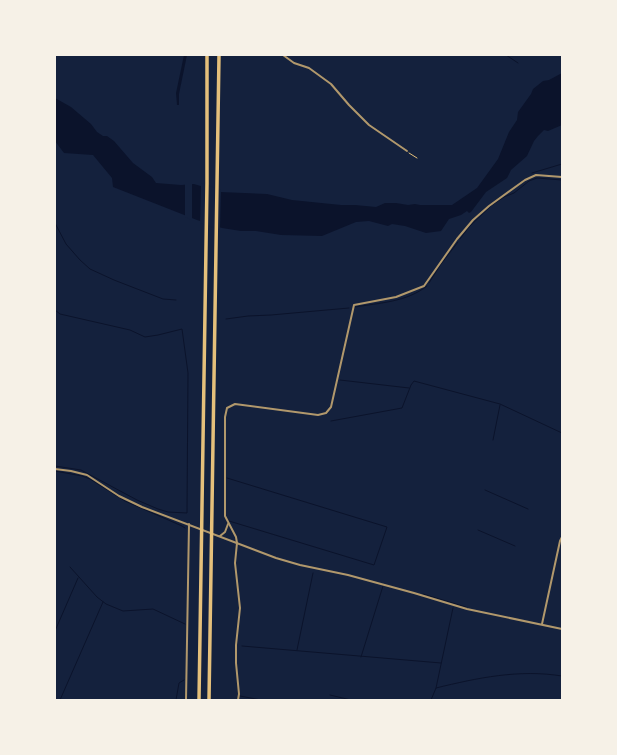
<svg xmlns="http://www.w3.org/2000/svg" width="617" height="755" font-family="'Times New Roman',serif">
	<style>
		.water { fill: #0b132b }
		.pier { fill: #14213d }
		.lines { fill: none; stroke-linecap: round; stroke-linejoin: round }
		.stream { stroke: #0b132b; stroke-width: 1 }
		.path { stroke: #e5c07b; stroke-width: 1 }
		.minor { stroke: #b1986c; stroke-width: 2 }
		.motorway { stroke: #e5c07b; stroke-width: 3.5 }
	</style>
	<rect width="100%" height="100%" fill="#14213d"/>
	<g class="water">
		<path d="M184 55H187L179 94V105H177L176 93Z"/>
		<path d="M562 73V125L548 131 544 130 538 136 534 141 527 156 511 170 507 178 486 192 471 212 469 213 467 211 461 215 449 219 441 231 426 233 405 226 392 224 388 226 369 221 356 222 322 236 281 235 256 231H241L222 228 197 220 113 187 112 178 93 155 64 153 55 141V98L71 107 91 124 97 132 103 136H107L114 141 133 163 152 177 156 183 181 185 194 184 220 192 267 194 292 200 341 205H355L376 207 385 203H396L408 205 415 204 420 205H452L477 188 498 159 509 132 517 120 518 112 531 94 533 89 543 81 549 80Z"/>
	</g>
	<g class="pier">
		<path d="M185 182H192V220L185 217Z"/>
		<path d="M201 183 221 190 220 230 200 223Z"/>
	</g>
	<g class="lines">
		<g class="stream">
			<path d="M506 55 518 63"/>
			<path d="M532 173 562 164"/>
			<path d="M55 223 66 244 80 260 90 269 114 280 163 299 176 300"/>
			<path d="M460 239 469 227 492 205 504 197 514 193 529 181 537 178 562 180"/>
			<path d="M429 283 441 264 458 242"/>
			<path d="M355 307C379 303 407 302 427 286"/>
			<path d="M55 310 60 314 130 330 145 337 158 335 182 329 188 373 187 513 168 512 158 509 137 500 81 470 55 466"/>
			<path d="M226 319 248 316 271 315 349 308"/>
			<path d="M340 380 409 388"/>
			<path d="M331 421 402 408 411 385 414 381 500 404 562 433"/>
			<path d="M493 440 500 405"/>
			<path d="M55 471 82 476 90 479 125 501 182 526 185 528"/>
			<path d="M227 478 387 527 374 565 229 521"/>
			<path d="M485 490 528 509"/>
			<path d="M478 530 515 546"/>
			<path d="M70 567 97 597 106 604 123 611 153 609 185 624"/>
			<path d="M423 594 466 607"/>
			<path d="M55 631 78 578"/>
			<path d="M242 646 441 663"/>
			<path d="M297 650 313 573"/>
			<path d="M361 657 383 586"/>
			<path d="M436 688 453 608"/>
			<path d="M330 695 351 700"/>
			<path d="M240 696 261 700"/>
			<path d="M60 700 103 602"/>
			<path d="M176 700 179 683 184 680"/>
			<path d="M431 700 436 688C477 678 519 669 562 676"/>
		</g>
		<path class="path" d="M409 153 417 158"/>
		<g class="minor">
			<path d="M283 55 294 63 309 68 331 84 349 105 369 125 407 151"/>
			<path d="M55 469 71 471 87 475 119 496 142 507 276 558 300 565 348 575 414 593 467 609 562 629"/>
			<path d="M220 536 225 532 228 524"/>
			<path d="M542 624 560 541 562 537"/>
			<path d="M186 700 189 524"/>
			<path d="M238 700 239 694 236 663V645L240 608 235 563 237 543 236 537 225 516V417L227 408 235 404 318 415 326 413 331 407 354 305 396 297 424 286 457 239 473 220 489 206 525 180 536 175 562 177"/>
		</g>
		<g class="motorway">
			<path d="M199 700 207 183V55"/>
			<path d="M209 700 219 55"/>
		</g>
	</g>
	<rect width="617" height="755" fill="none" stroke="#f6f1e7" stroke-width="112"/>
</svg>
